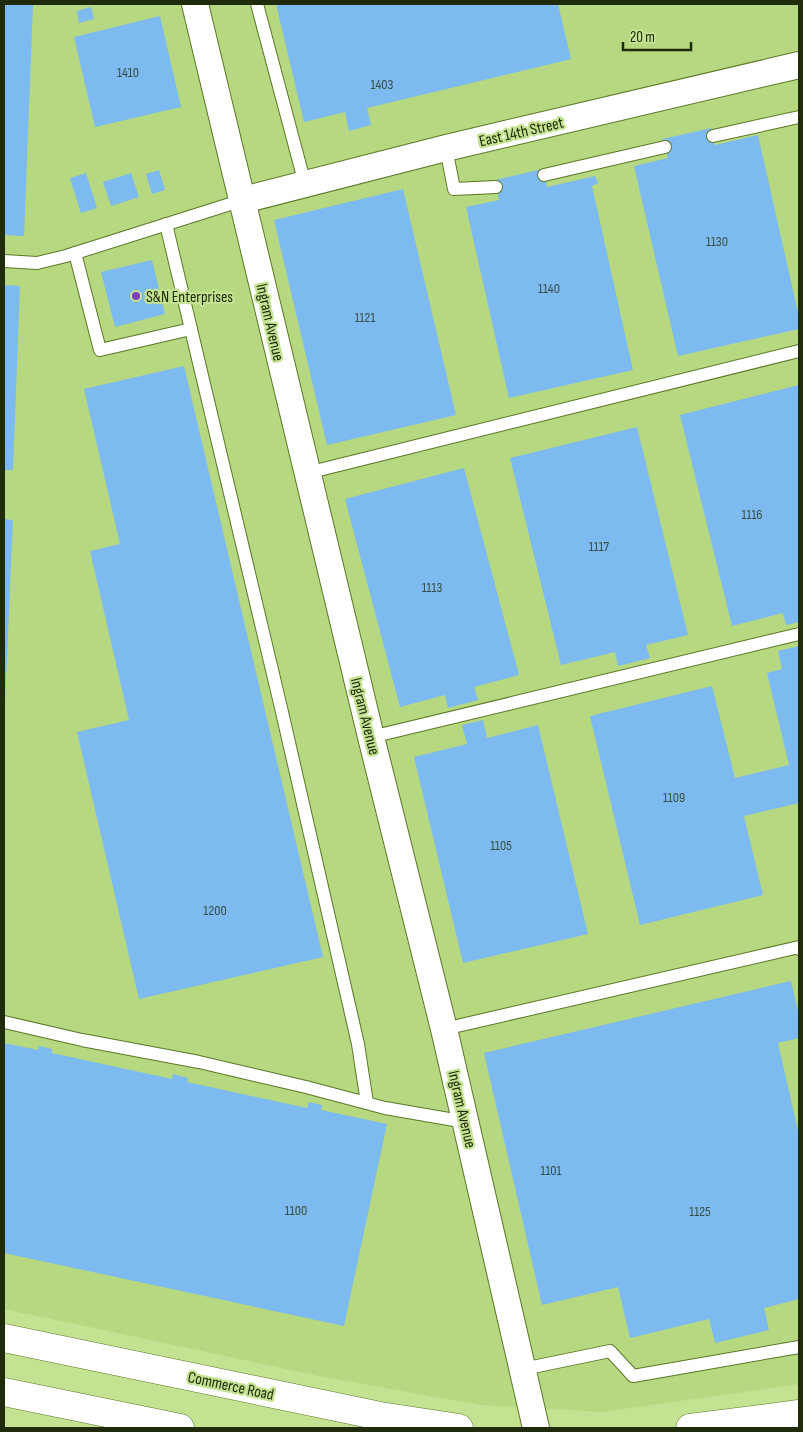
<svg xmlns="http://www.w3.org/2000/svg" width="803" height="1432" font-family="'Sofia Sans Condensed',sans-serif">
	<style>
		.built { fill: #b6d880 }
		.building { fill: #7dbaef }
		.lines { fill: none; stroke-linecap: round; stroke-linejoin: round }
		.service-casing { stroke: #5c7728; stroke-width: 14 }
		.minor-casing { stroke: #5c7728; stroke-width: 28 }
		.secondary-casing { stroke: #5c7728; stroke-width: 29 }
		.service { stroke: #fff; stroke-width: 12 }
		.minor { stroke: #fff; stroke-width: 26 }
		.secondary { stroke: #fff; stroke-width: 28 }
		.poi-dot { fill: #7d3eb3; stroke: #c4e392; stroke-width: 2 }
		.labels { text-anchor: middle; stroke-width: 4.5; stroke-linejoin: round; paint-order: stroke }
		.number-label { font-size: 14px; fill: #374f44 }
		.street-label { font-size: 16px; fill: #202b0b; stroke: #c4e392 }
		.poi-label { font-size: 16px; fill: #202b0b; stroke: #c4e392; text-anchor: start }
	</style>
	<rect width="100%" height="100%" fill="#c4e392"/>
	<path class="built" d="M4 4H799V1384L602 1412 480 1405 324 1377 4 1309Z"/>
	<g class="building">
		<path d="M4 4H33L24 236 4 235Z"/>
		<path d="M276 4H558L571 59 367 108 371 125 349 131 345 112 304 122Z"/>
		<path d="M91 7 94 19 79 23 77 11Z"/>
		<path d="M160 16 181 107 95 127 74 37Z"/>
		<path d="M711 128 715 145 758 135 799 317V329L678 356 634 166 668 158 663 139Z"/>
		<path d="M543 169 547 187 595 176 598 183 592 186 633 370 509 398 466 207 499 200 495 180Z"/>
		<path d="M159 170 165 190 152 194 146 174Z"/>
		<path d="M86 173 97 208 81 213 70 178Z"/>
		<path d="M131 173 139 197 111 206 103 182Z"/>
		<path d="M403 189 456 415 327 445 274 220Z"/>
		<path d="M152 260 165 314 115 327 101 272Z"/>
		<path d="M4 285 20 286 13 470H4Z"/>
		<path d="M184 366 323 957 139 999 77 732 129 720 90 551 120 544 84 389Z"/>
		<path d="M799 385V622L786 625 783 613 732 626 680 415Z"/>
		<path d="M637 427 688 635 646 645 650 658 618 666 615 652 561 665 510 458Z"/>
		<path d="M464 468 519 675 474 687 478 700 448 708 445 695 400 707 345 499Z"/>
		<path d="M4 519 13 520 5 702H4Z"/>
		<path d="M799 646V803L744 816 763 895 640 925 590 716 712 686 735 778 789 765 767 673 782 669 778 651Z"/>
		<path d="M483 720 487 738 538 725 588 934 463 963 414 757 467 744 462 725Z"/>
		<path d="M791 981 799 1015V1038L778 1043 799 1135V1299L764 1308 769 1330 715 1343 709 1319 630 1338 618 1287 542 1305 484 1053Z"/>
		<path d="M4 1043 38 1050 39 1046 52 1049V1053L172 1079 173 1074 188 1078 187 1082 307 1108 309 1102 322 1105 321 1110 387 1124 344 1326 4 1253Z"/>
	</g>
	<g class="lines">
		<g class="service-casing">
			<g id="service">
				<path d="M257 4 305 184"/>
				<path d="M713 136 799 117"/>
				<path d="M446 148 454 189 496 187"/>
				<path d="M544 175 665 147"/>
				<path d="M166 224 282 712 358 1044 367 1103"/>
				<path d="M75 253 100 350 191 329"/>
				<path d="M4 261 37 263 66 256 243 200"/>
				<path d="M307 473 799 351"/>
				<path d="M371 737 799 634"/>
				<path d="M4 1022 82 1040 199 1062 306 1087 385 1108 466 1122"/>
				<path d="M444 1029 799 947V949"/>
				<path d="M523 1369 610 1351 633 1376 799 1347"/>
			</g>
		</g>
		<g class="minor-casing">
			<g id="minor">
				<path d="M195 4 371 737 444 1029 536 1428"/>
				<path d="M243 200 446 148 799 65"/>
			</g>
		</g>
		<g class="secondary-casing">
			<g id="secondary">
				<path d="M4 1338 380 1416 459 1428"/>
				<path d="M4 1392 180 1428"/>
				<path d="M690 1428 799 1414"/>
			</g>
		</g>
		<use href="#service" class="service"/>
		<use href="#minor" class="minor"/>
		<use href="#secondary" class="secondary"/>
	</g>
	<circle class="poi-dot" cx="136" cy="296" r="5"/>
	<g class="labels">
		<g class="number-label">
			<text x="128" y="77">1410</text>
			<text x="382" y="89">1403</text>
			<text x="717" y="246">1130</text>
			<text x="549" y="293">1140</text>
			<text x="365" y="322">1121</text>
			<text x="752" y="519">1116</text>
			<text x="599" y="551">1117</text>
			<text x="432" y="592">1113</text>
			<text x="674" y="802">1109</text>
			<text x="501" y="850">1105</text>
			<text x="215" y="915">1200</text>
			<text x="551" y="1175">1101</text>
			<text x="296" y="1215">1100</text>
			<text x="700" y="1216">1125</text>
		</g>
		<g class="street-label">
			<text transform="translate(521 131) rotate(-13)" y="6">East 14th Street</text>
			<text transform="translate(271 322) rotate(77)" y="6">Ingram Avenue</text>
			<text transform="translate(366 716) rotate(76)" y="6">Ingram Avenue</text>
			<text transform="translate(463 1109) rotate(77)" y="6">Ingram Avenue</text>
			<text transform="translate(231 1385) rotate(12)" y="6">Commerce Road</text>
		</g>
		<g class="poi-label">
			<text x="146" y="302">S&amp;N Enterprises</text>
		</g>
	</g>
	<rect width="803" height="1432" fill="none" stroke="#202b0b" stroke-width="10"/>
	<path d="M623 42v8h68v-8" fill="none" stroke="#202b0b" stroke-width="2.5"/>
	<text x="630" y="42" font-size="15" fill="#202b0b" stroke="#c4e392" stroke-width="4" paint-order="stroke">20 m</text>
</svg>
